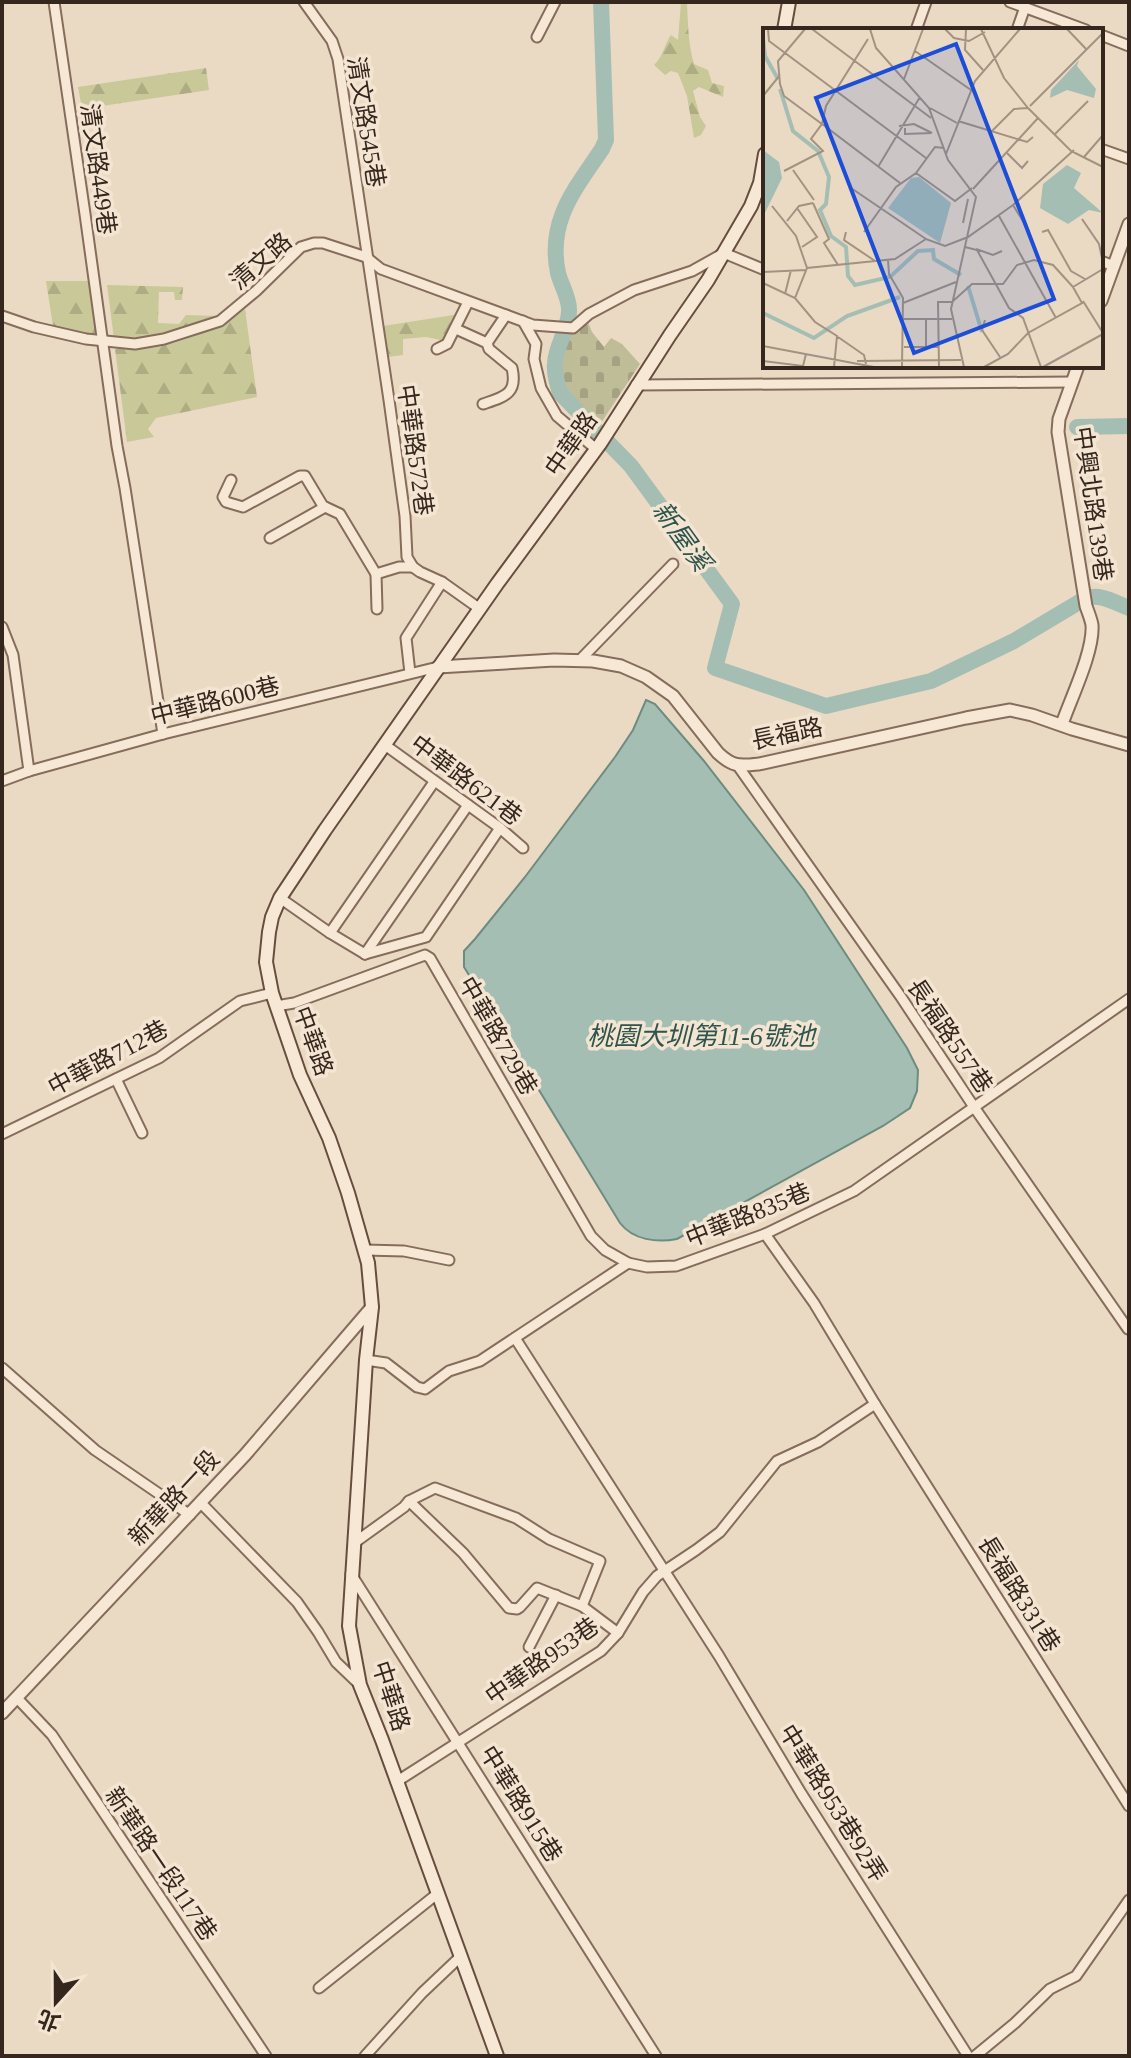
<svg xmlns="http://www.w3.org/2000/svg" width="1131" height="2058" font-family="'Times New Roman','Noto Sans TC',serif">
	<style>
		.forest { fill: url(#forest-firs) }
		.cemetery { fill: url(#cemetery-stones) }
		.water { fill: #a5beb4; stroke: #6d8c80; stroke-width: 2 }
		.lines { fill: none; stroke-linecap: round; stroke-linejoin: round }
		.river { stroke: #a5beb4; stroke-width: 16 }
		.minor-casing { stroke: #856c5b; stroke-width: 13 }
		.tertiary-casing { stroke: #856c5b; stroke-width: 15 }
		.secondary-casing { stroke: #664d3e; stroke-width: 16 }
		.minor { stroke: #f7e8d6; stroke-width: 9 }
		.tertiary { stroke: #f7e8d6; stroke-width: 11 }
		.secondary { stroke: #f7e8d6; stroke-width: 12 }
		.labels { text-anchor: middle; stroke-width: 7; stroke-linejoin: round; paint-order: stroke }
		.street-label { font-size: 24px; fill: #35261e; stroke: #f3e5d2 }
		.water-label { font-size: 26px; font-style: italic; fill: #2e544d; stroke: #f3e5d2 }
		.inset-river { fill: none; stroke: #a5beb4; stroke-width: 4 }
		.inset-road { fill: none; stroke: #a29281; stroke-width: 2 }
		.view { fill: #1d4ed8; fill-opacity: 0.15; stroke: #1d4ed8; stroke-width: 4 }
		.inset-edge { fill: none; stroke: #35261e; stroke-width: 4 }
	</style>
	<defs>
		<pattern id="forest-firs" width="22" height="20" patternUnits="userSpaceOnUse" patternTransform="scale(2)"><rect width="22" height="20" fill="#c9c898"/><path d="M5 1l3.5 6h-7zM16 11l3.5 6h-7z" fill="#adac83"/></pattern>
		<pattern id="cemetery-stones" width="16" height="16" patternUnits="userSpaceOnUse" patternTransform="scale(2)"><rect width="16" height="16" fill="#bebd97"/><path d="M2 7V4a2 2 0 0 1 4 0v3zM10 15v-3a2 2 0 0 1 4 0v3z" fill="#a4a282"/></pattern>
	</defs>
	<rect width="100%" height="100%" fill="#ebdac3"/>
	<g class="forest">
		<path d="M681 2H687C688 23 688 43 694 64L708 70 712 83 724 86 723 97 699 87 693 91 700 117 706 126 701 135 694 138 687 96 678 73 671 71 665 75 654 65C663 57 664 45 671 35L678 40Z"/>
		<path d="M206 68 209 90 82 109 78 87Z"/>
		<path d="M46 281H97L105 338 53 326Z"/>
		<path d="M107 285 183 287 182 300H175L174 292H159L158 323 179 324 186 315 217 316 161 335 114 339Z"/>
		<path d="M245 309 257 397 156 418 148 429 154 437 127 442 115 349C131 347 149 348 165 345 194 339 220 325 245 309Z"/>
		<path d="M460 314 445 341 426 337 403 339V355L388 357 383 326Z"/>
	</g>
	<path class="cemetery" d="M588 322 592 332 604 347 611 338 622 344 640 364 599 426C585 414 560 395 557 376 555 364 563 342 568 331L580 329Z"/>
	<path class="water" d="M646 700 655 704 704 761 804 890 907 1048 918 1070 917 1091 910 1108 883 1126 677 1239C657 1243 633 1240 620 1223L464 967V951L475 939 525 877 615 757 633 730Z"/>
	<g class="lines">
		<g class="river">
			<path d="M601 2 606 140 602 149C575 189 547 221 558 273 561 285 569 297 569 309 570 327 556 344 555 363 554 373 557 383 560 393L631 466 732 604 715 668 826 706 931 681 1014 641 1086 598C1100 593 1116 603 1129 608"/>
			<path d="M1077 427 1129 426"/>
		</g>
		<g class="minor-casing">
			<g id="minor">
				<path d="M54 2 85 214 117 446 125 488 163 734"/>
				<path d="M304 2 332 41 338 59 389 400 405 516 407 557 413 567 420 572 442 582 480 609"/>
				<path d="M1010 2 1086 30"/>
				<path d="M916 30 926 2"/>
				<path d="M1017 30 1025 7"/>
				<path d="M1101 35 1129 46"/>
				<path d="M537 37 555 2"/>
				<path d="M1101 149 1129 159"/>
				<path d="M1101 261 1114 266"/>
				<path d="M2 316 34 327 86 339 135 344 164 339 220 321 256 291 301 247 314 243H323L366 257 381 269 533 325 573 328 589 314 634 290 692 271 724 253 765 270"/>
				<path d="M523 321 536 344 534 359 541 388 557 416 596 449"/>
				<path d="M456 329 487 343 489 349 512 368C518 394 504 397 483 404"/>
				<path d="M487 343 506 315"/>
				<path d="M437 349 447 344 468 302"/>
				<path d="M636 385 1072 382"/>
				<path d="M231 480 223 497 226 502 243 507 300 476H305L323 506 340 514 376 574 399 567H413"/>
				<path d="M270 538 325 507"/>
				<path d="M376 574 377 609"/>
				<path d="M2 627 13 655 29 771"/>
				<path d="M579 661 673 564"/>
				<path d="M410 673 406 638 442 582"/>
				<path d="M385 745 500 828 523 848"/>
				<path d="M738 766 901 997 974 1107 1128 1329"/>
				<path d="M2 781 29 771 163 734 438 667"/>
				<path d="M280 898 330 933 365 954"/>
				<path d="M330 933 434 782"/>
				<path d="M365 954 426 937 500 828"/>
				<path d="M365 954 468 805"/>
				<path d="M276 1006 294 1003 425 955 430 958 591 1236 605 1250 628 1263"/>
				<path d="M116 1079 142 1133"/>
				<path d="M2 1134 159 1058 240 1001 272 993"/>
				<path d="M765 1234 814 1303 875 1404 1129 1806"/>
				<path d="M365 1250 404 1251 449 1260"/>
				<path d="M515 1338 719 1656 801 1793 968 2056"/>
				<path d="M366 1360 386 1363 417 1387 425 1389 449 1371 480 1361 628 1263 647 1267 676 1266 765 1234 854 1191 1129 999"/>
				<path d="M2 1368 95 1450 190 1515"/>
				<path d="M409 1501 463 1553 509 1608 517 1609 520 1607 537 1588 582 1606 618 1633"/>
				<path d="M201 1503 297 1602 318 1632 336 1662 360 1685"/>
				<path d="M354 1543 404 1507 409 1501 435 1488 516 1518 549 1539 600 1561 582 1606"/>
				<path d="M351 1574 656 2056"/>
				<path d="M529 1647 556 1595"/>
				<path d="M17 1698 52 1735 266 2056"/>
				<path d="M396 1782 601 1651 618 1633 643 1592 657 1576 696 1550 720 1532 777 1461 818 1442 875 1404"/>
				<path d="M319 1988 437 1894"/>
				<path d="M365 2056 422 1993 460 1957"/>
				<path d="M975 2056 1015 2023 1050 1989 1076 1976 1129 1900"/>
			</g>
		</g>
		<g class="tertiary-casing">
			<g id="tertiary">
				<path d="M1101 301 1129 224"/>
				<path d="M438 667 554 660 593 661 621 666 646 677 673 696 718 753C733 767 739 766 759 764L966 718 1010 710 1032 715 1072 729 1129 745"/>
				<path d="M1062 724C1071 698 1094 651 1092 625 1091 619 1088 612 1086 606L1058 432 1059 419 1078 366"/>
				<path d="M2 1713 245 1455 372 1307"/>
			</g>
		</g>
		<g class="secondary-casing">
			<g id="secondary">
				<path d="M784 30 789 2"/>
				<path d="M497 2056 382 1740 360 1685 349 1626 366 1360 372 1307 368 1263 348 1193 329 1138 300 1075 272 993 266 962 269 932 272 917 280 898 325 830 497 584 600 444 670 335 708 280 751 206 760 183 765 154"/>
			</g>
		</g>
		<use href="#minor" class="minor"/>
		<use href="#tertiary" class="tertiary"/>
		<use href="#secondary" class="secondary"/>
	</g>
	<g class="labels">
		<g class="street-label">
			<text transform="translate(366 122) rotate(81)" y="8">清文路545巷</text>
			<text transform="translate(98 169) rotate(82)" y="8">清文路449巷</text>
			<text transform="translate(261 261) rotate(-41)" y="8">清文路</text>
			<text transform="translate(571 444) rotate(-55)" y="8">中華路</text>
			<text transform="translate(415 450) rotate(82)" y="8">中華路572巷</text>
			<text transform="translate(1093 504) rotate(82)" y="8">中興北路139巷</text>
			<text transform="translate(215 701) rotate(-14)" y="8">中華路600巷</text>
			<text transform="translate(787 734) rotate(-12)" y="8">長福路</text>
			<text transform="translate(466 780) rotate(37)" y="8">中華路621巷</text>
			<text transform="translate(498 1036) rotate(60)" y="8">中華路729巷</text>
			<text transform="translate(950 1036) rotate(56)" y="8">長福路557巷</text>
			<text transform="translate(313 1041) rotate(70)" y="8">中華路</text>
			<text transform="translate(108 1058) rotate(-28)" y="8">中華路712巷</text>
			<text transform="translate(748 1215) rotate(-22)" y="8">中華路835巷</text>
			<text transform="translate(174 1498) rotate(-47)" y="8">新華路一段</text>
			<text transform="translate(1019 1594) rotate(58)" y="8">長福路331巷</text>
			<text transform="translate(542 1661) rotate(-35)" y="8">中華路953巷</text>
			<text transform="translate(391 1696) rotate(72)" y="8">中華路</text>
			<text transform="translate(833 1803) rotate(58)" y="8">中華路953巷92弄</text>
			<text transform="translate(521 1804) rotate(58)" y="8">中華路915巷</text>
			<text transform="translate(161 1864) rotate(56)" y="8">新華路一段117巷</text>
		</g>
		<g class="water-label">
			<text transform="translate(682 536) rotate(54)" y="9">新屋溪</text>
			<text x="701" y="1045">桃園大圳第11-6號池</text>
		</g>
	</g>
	<g transform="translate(763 28)">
		<rect width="340" height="340" fill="#ebdac3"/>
		<path d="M316 32 314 38 333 61 331 70 304 62 287 70 288 62ZM0 122 16 134 19 150 0 189ZM304 137 318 145 311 160 340 185 326 182 305 196 277 180 280 156ZM156 149 188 175 177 215 125 180 148 150Z" fill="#a5beb4"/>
		<path class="inset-river" d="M0 10 2 28 15 51M17 61 30 103 55 123 66 149 63 176 57 182 68 208 83 219 85 248 92 257 127 249 155 223 170 222 171 231 198 247M205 258 219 304M0 285 51 310 84 288 137 269"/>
		<path class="inset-road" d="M5 1 6 13 163 130M42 1 15 33 17 56 21 68 59 96 63 78 105 11M49 1 168 90M107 1 113 20 166 80 185 132 213 169 188 281 201 339M182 1 191 10 206 13 222 4M203 1 202 22 220 42M218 1 241 50 265 80 308 123 340 139M304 1 324 22M152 23 208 62M141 51 160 1M0 68 17 47M267 78 340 5M167 80 194 95M195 93 264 114 270 109M136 98 151 96 169 105M142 100V106L169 105M229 103 251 81 265 80M292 106 325 73M243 124 259 140 265 133M183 126 212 53 257 1M321 129 340 107M115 139 157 69M30 142 51 172M21 143 60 123 48 111 59 96 137 155M153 145 192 173 209 160M88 160 163 211M210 161 275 90M50 175 66 211 61 215 75 237M250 177 266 203M9 178 33 208 44 240M34 180 54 209 39 219M236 188 293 290M319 191 336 216 340 235M24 193 36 178 50 175M200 195 205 171M83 204 81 212 112 233M101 204 133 159 153 145 172 119 181 120M279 204 285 202 308 243 322 251M202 219 214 222 246 280 260 290 278 339M213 221 230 227 239 223M125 232 126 246 140 270 139 339M0 244 43 242M0 255 32 270 52 294 74 308 71 339M22 266 28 242M32 270 44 240 132 231 163 211 182 218 205 209 250 177 311 122M320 273 340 305M140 275 193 254M140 291H189M163 291V319M222 292 219 302 237 329M75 309 101 327 103 336M0 318 111 339M141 319H176M0 333 40 338 43 326M94 333 198 332M176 339 175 274H189L209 256H240L254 237 271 232 290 237 310 259M221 339 245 326 265 305 319 275 310 259 340 241M280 339 340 306"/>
		<path class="view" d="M193 16 291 271 151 325 53 70Z"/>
		<rect width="340" height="340" class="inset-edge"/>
	</g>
	<rect width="1131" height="2058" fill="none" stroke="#35261e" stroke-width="8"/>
	<g transform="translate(56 2002) rotate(201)" stroke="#f3e5d2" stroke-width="6" paint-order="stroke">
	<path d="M0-6L14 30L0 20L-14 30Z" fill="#35261e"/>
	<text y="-12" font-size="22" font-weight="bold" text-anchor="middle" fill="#35261e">北</text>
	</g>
</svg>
